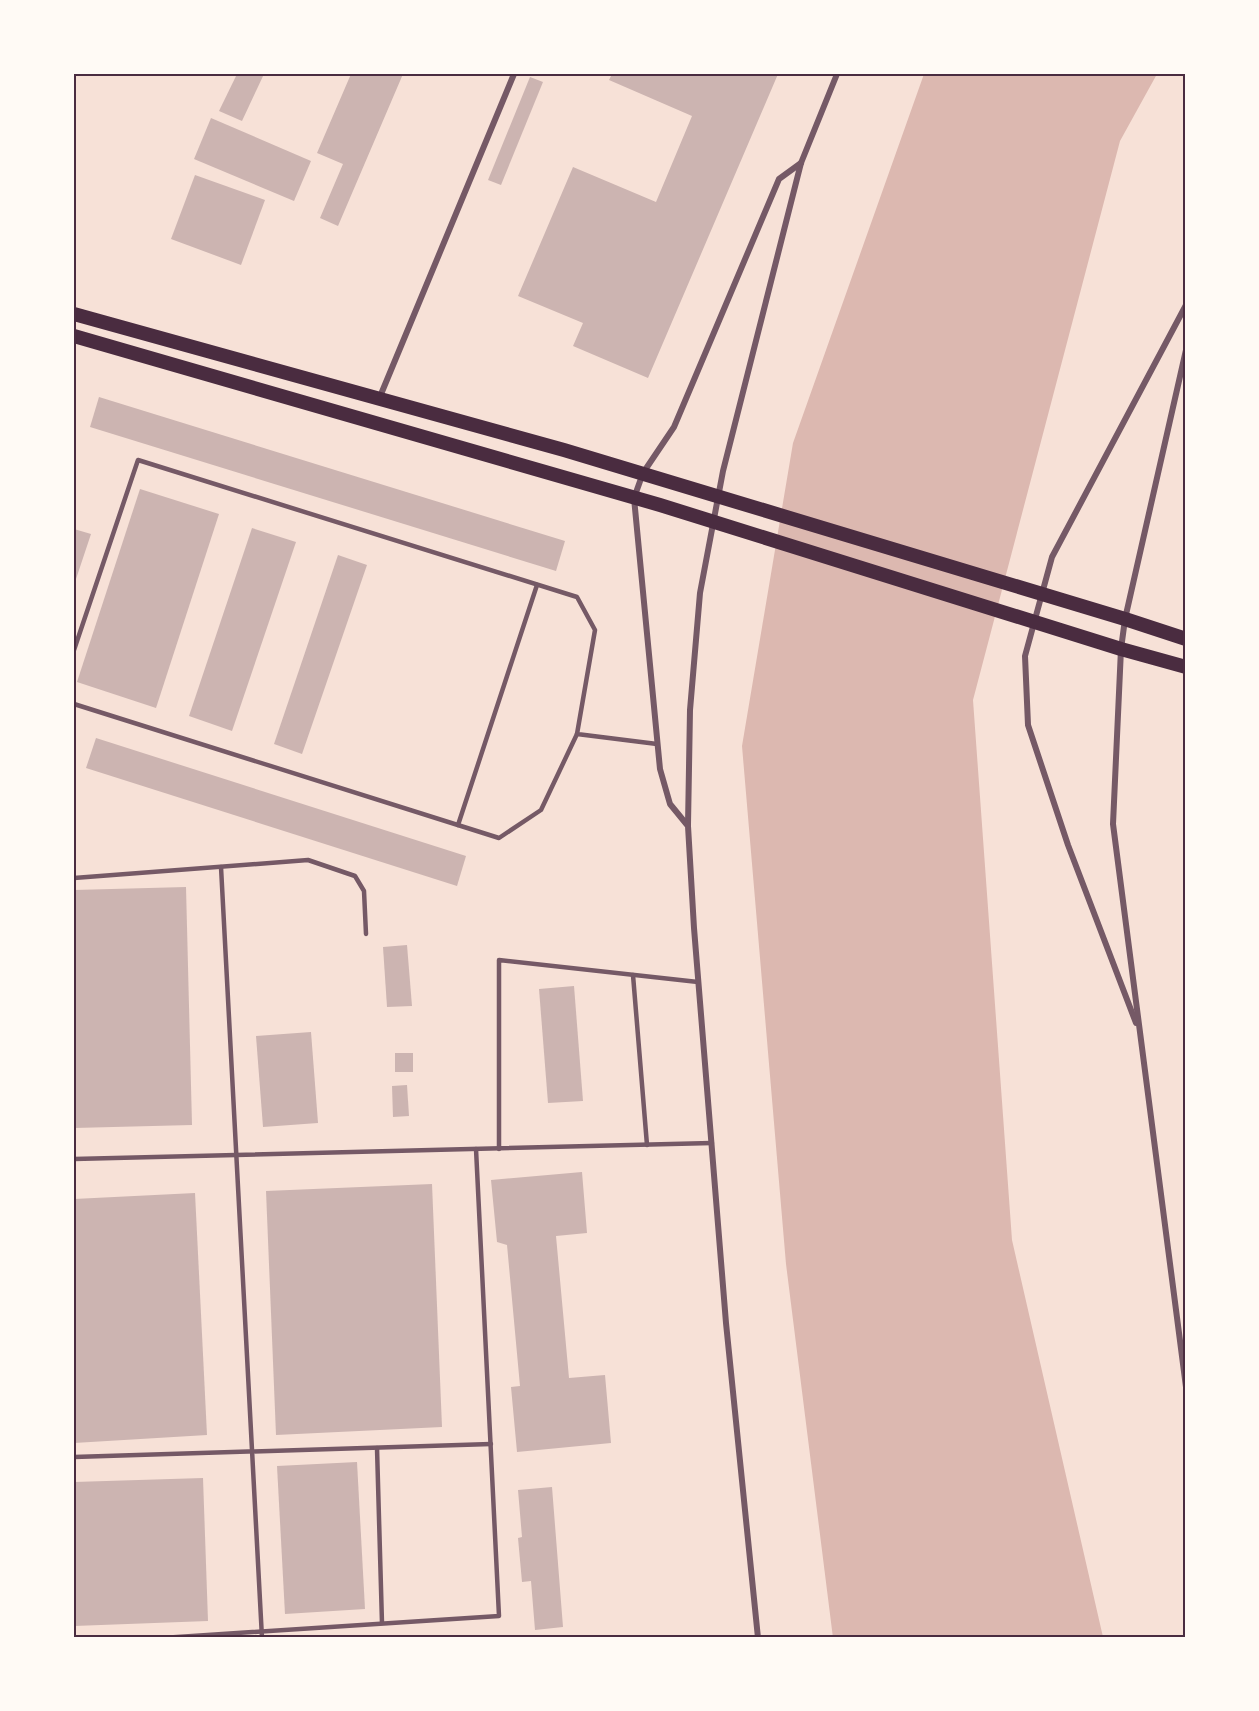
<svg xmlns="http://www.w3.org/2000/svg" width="1259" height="1711" font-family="Karla,sans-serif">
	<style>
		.water { fill: #dcb8b0 }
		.building { fill: #ccb4b1 }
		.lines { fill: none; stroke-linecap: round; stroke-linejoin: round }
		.service { stroke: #755966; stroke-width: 4.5 }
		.minor { stroke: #755966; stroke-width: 6 }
		.trunk { stroke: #4a2c40; stroke-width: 14 }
		.neatline { fill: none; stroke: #4a2c40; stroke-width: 2 }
	</style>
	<rect width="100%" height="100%" fill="#f7e1d7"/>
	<path class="water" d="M924 74H1157L1120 141 973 700 1012 1240 1103 1637 833 1638 786 1264 742 746 793 443Z"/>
	<g class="building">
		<path d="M237 74H264L242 121 219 111Z"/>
		<path d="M351 74H403L338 226 320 218 343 164 317 153Z"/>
		<path d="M612 74H778L648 378 573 346 583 323 518 296 573 167 656 202 692 116 609 80Z"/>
		<path d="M530 77 543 82 501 185 488 180Z"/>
		<path d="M211 118 311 161 294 201 194 159Z"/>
		<path d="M195 175 265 200 241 265 171 239Z"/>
		<path d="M99 397 565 541 556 571 90 427Z"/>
		<path d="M140 489 219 514 156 708 77 682Z"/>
		<path d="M252 528 296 542 232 731 189 716Z"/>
		<path d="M74 529 91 534 74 585Z"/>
		<path d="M338 555 367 565 302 754 274 744Z"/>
		<path d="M96 738 466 856 457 886 86 768Z"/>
		<path d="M186 887 192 1125 74 1128V890Z"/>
		<path d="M407 945 412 1006 387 1007 383 947Z"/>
		<path d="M574 986 583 1101 548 1103 539 989Z"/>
		<path d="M311 1032 318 1123 263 1127 256 1036Z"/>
		<rect x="395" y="1053" width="18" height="19"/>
		<path d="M407 1085 409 1116 393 1117 392 1086Z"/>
		<path d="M582 1172 587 1233 556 1236 569 1378 605 1375 611 1443 517 1452 511 1387 520 1386 507 1245 497 1242 491 1180Z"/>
		<path d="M432 1184 442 1427 276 1435 266 1191Z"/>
		<path d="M195 1193 207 1435 74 1443V1199Z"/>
		<path d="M357 1462 365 1609 285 1614 277 1466Z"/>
		<path d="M203 1478 208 1621 74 1626V1482Z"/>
		<path d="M552 1487 563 1627 535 1630 531 1581 522 1582 518 1538 522 1537 518 1490Z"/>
	</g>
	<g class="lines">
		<g class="service">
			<path d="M74 650 138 460 577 597 595 630 577 734 657 744"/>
			<path d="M74 704 499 838 541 810 577 734"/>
			<path d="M458 825 537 585"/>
			<path d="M221 867 262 1638"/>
			<path d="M74 878 308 860 355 876 364 891 366 934"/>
			<path d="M633 975 647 1145"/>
			<path d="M499 1149V960L698 982"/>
			<path d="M74 1159 712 1143"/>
			<path d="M377 1448 382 1623"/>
			<path d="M74 1457 491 1444"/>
			<path d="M162 1638 499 1616 476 1149"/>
		</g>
		<g class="minor">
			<path d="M1186 350 1125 619 1121 649 1113 824 1186 1387"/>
			<path d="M379 399 514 74"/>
			<path d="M688 825 690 710 700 593 723 471 801 163 837 74"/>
			<path d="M1136 1023 1068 845 1028 725 1025 656 1052 557 1186 305"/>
			<path d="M758 1638 726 1323 694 928 688 826 670 804 660 769 634 498 643 473 674 427 779 179 801 163"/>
		</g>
		<g class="trunk">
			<path d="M74 314 564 450 1125 619 1186 639"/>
			<path d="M74 336 660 505 1121 649 1186 667"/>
		</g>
	</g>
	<rect width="1259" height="1711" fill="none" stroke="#fffaf5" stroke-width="150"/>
	<rect x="75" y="75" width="1109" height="1561" class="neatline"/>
</svg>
